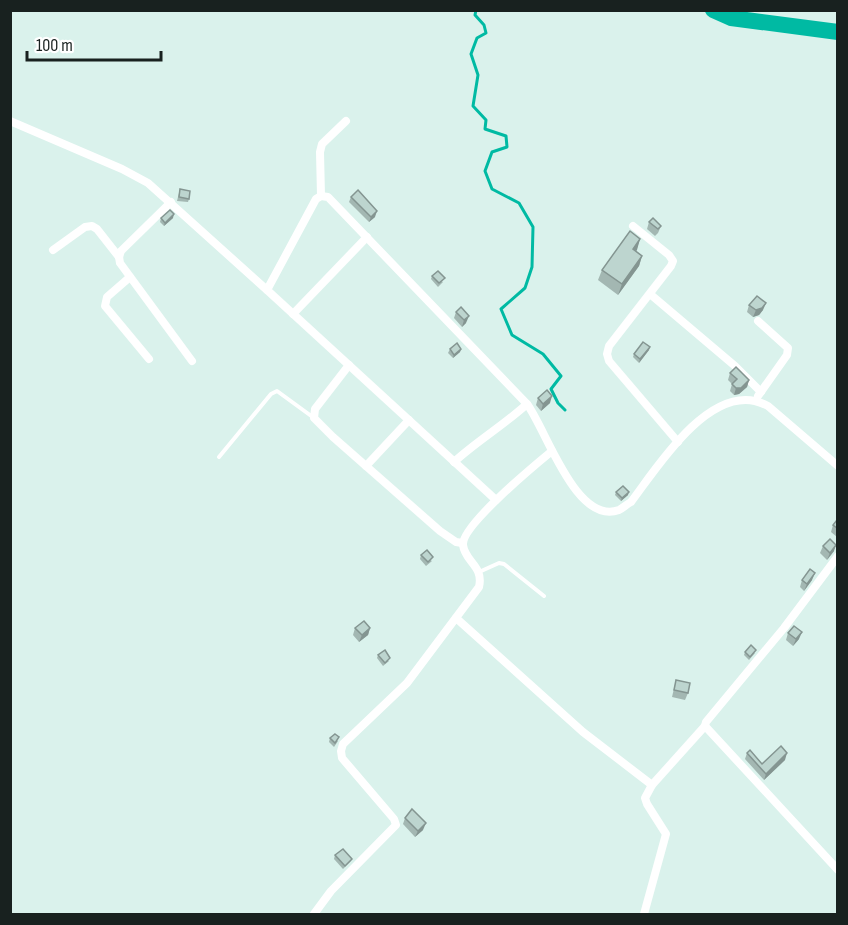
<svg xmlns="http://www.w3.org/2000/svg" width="848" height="925" font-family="'Sofia Sans Condensed',sans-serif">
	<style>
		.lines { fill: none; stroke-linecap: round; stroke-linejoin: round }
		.stream { stroke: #00baa3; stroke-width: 3 }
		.river { stroke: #00baa3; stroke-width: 16 }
		.lane { stroke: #fff; stroke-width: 4 }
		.street { stroke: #fff; stroke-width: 8 }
		.wall { fill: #a3b7b2 }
		.shaded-wall { fill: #849591 }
		.building { fill: #bdd5cf; stroke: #849591; stroke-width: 1.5 }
	</style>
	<rect width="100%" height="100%" fill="#daf2ec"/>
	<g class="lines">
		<path class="stream" d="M476 10 475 15 484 25 486 33 477 38 471 54 478 75 473 106 486 120 485 129 506 136 507 147 492 152 485 171 492 189 519 203 533 227 532 267 525 288 501 309 512 335 543 354 561 376 551 389 558 403 565 410"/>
		<path class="river" d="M713 10 731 18 838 32"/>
		<g class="lane">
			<path d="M219 457 271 394 277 391 314 418"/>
			<path d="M479 572 499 563 504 564 544 596"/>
		</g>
		<g class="street">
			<path d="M10 121 122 169 148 183 267 290 316 199 321 196 328 197 527 404C546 429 576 526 619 510 623 508 627 504 631 502 656 469 705 390 755 401 759 402 764 404 768 406L838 466"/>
			<path d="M321 196 320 152 322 144 346 121"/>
			<path d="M171 202 121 251 119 257 120 263 192 361"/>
			<path d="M633 226 669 255 673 261 671 266 609 346 607 354 609 361 678 442"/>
			<path d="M53 250 85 227 92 226 97 229 119 257"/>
			<path d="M130 277 107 297 105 306 149 359"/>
			<path d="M267 290 496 500"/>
			<path d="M650 294 735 366 761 392"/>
			<path d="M293 314 367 237"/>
			<path d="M758 321 788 348 787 355 758 396"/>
			<path d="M349 365 315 409 314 418 333 437 440 531 456 542 462 543"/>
			<path d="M454 462C477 441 504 425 527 404"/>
			<path d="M366 466 409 420"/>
			<path d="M838 556 784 628 706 722 705 726 838 870"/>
			<path d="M456 618 583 732 652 785"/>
			<path d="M314 914 331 891 396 825 394 819 342 758 341 751 343 744 407 683 479 587C484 566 465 562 463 545 461 526 535 465 552 451"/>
			<path d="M644 914 666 834 647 804 645 798 652 785 705 726"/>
		</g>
	</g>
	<g class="wall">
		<path d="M180 189 189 199 188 202 177 201Z"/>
		<path d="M351 197 375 217 369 222 349 202Z"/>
		<path d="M161 218H173L164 226 160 222Z"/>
		<path d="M649 222 661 226 658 233 655 236 647 229Z"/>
		<path d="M640 239 636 251 642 256 639 266 618 295 598 280 602 270Z"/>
		<path d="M432 276 443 282 438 287 431 279Z"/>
		<path d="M749 305 763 310 759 315 753 317 747 312Z"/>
		<path d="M456 312 466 323 462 327 454 318Z"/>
		<path d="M450 349H461L460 352 453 358 448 353Z"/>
		<path d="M649 350 639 363 633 357 634 354Z"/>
		<path d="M730 373 749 380 747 387 739 394 734 395 730 391 732 384 728 380Z"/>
		<path d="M538 398 550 403 541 411 536 405Z"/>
		<path d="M616 492 628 495 621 501 615 495Z"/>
		<path d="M837 520V537L831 532 833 525Z"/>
		<path d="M823 546 834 551 827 560 820 553Z"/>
		<path d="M421 555 432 561 426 566 420 559Z"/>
		<path d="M802 580H812L804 591 800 587Z"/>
		<path d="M355 628H370L368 635 359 642 353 635Z"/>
		<path d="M788 633 799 639 793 646 786 640Z"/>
		<path d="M745 652 755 653 749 660 744 655Z"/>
		<path d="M378 655 389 661 383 666 377 658Z"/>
		<path d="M676 680 688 693 685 700 672 697Z"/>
		<path d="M330 738 338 741 334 747 329 742Z"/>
		<path d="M747 753 762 764 785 760 764 780 745 759Z"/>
		<path d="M405 818 423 830 415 837 403 824Z"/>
		<path d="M335 855 352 859 350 862 343 869 334 859Z"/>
	</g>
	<g class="shaded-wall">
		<path d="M377 211 375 217 369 222 371 217Z"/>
		<path d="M174 214 173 218 164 226 165 223Z"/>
		<path d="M640 239 637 250 629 260 633 249Z"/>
		<path d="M642 256 639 266 618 295 622 284Z"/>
		<path d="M766 303 763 310 759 315 753 317 756 310Z"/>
		<path d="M469 316 466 323 462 327 464 320Z"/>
		<path d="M650 347 649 350 639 363 640 359Z"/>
		<path d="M461 349 460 352 453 358 454 355Z"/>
		<path d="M749 380 747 387 739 394 734 395 736 388Z"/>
		<path d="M552 396 550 403 541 411 543 404Z"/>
		<path d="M629 492 628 495 621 501 622 498Z"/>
		<path d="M836 545 834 551 827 560 830 553Z"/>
		<path d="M815 573 812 580 804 591 807 584Z"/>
		<path d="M370 628 368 635 359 642 362 635Z"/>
		<path d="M802 632 799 639 793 646 796 639Z"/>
		<path d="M787 753 785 760 764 780 766 774Z"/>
		<path d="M426 823 423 830 415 837 418 831Z"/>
	</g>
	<g class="building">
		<path d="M180 189 190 191 189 199 179 197Z"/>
		<path d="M358 190 377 211 371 217 351 197Z"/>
		<path d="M170 210 174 214 165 223 161 218Z"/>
		<path d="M653 218 661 226 658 229 649 222Z"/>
		<path d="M630 231 640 239 633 249 642 256 622 284 602 270Z"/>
		<path d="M438 271 445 278 439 283 432 276Z"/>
		<path d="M757 296 766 303 762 308 756 310 749 305Z"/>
		<path d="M461 307 469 316 464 320 456 312Z"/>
		<path d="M643 342 650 347 640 359 634 354Z"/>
		<path d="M457 343 461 349 454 355 450 349Z"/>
		<path d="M736 367 749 380 741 388H736L732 384 737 379 730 373Z"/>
		<path d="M547 390 552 396 543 404 538 398Z"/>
		<path d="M623 486 629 492 622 498 616 492Z"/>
		<path d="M837 520V528L833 525Z"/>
		<path d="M830 539 836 545 830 553 823 546Z"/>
		<path d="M427 550 433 557 428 562 421 555Z"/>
		<path d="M810 569 815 573 807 584 802 580Z"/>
		<path d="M364 621 370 628 362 635 355 628Z"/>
		<path d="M794 626 802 632 796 639 788 633Z"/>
		<path d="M751 645 756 650 750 657 745 652Z"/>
		<path d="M385 650 390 658 385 663 378 655Z"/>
		<path d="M676 680 690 683 688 693 674 690Z"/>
		<path d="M335 734 339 737 335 743 330 738Z"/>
		<path d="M781 746 787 753 766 774 747 753 750 750 762 764Z"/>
		<path d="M412 809 426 823 418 831 405 818Z"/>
		<path d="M343 849 352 859 345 866 335 855Z"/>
	</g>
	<rect width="848" height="925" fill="none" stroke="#18211f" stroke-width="24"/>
	<path d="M27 51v9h134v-9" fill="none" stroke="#18211f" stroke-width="3"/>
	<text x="36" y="51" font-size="18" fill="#18211f" stroke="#ffffff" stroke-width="4.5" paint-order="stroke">100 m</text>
</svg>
